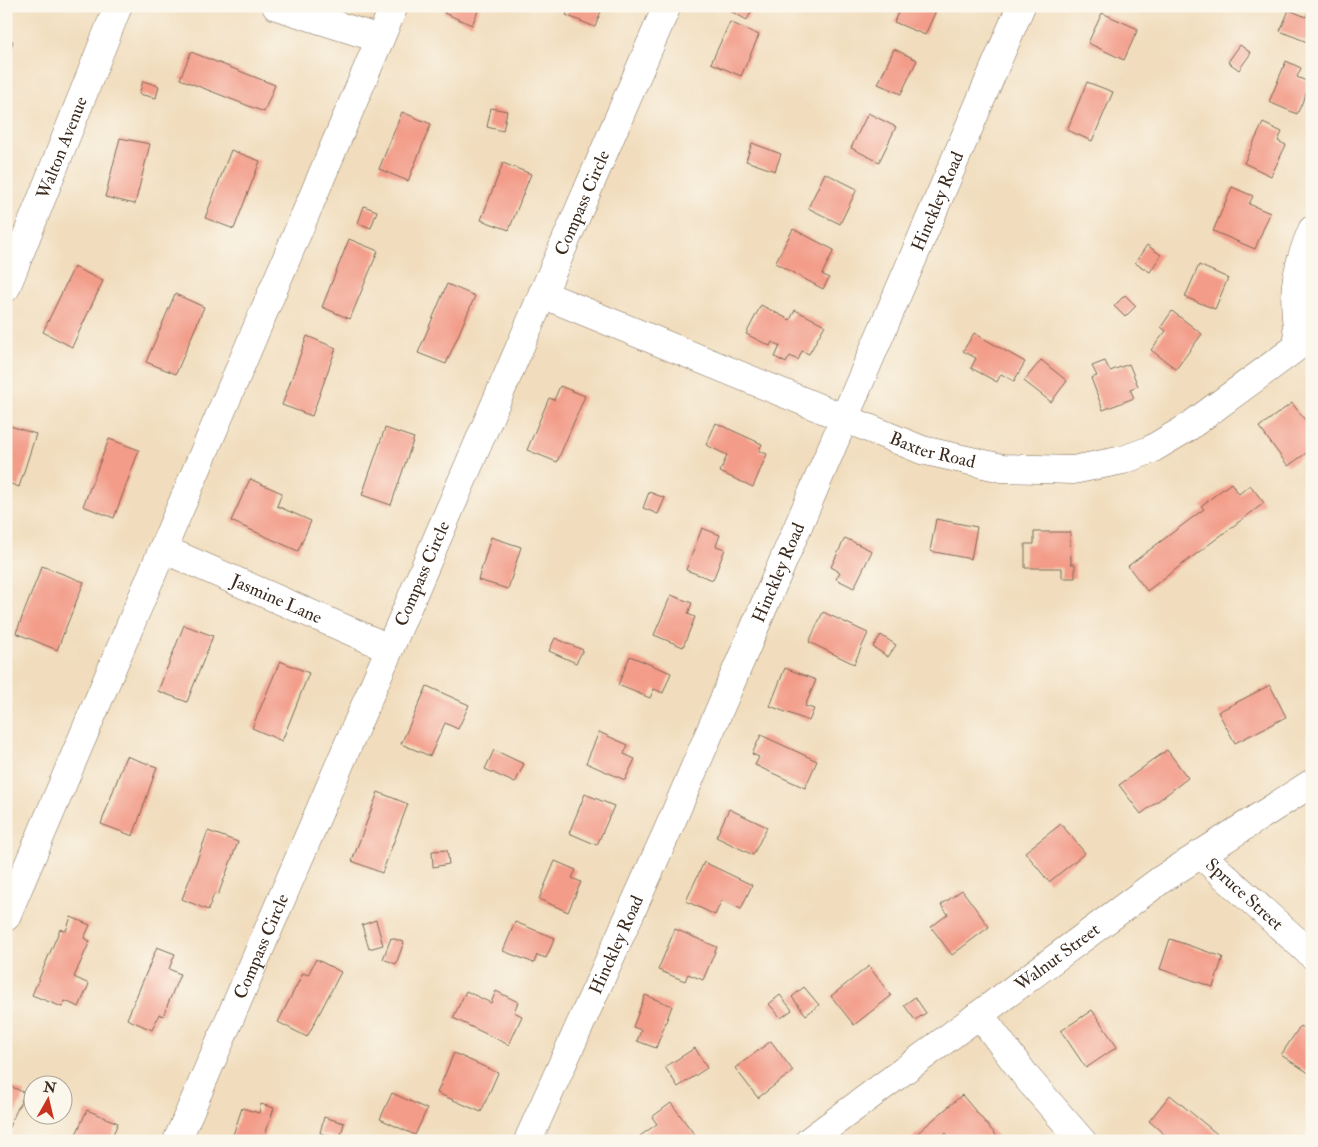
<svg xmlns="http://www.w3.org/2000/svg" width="1318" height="1147" font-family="'IM FELL Double Pica',serif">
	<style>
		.building { fill: #f39c89 }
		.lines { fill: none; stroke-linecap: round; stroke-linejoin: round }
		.minor-casing { stroke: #7b6956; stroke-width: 29 }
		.minor { stroke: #fff; stroke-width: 28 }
		.labels { text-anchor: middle; stroke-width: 4.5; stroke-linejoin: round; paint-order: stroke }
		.street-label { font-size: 18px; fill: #3b2a1e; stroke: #fbf7ec }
	</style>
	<rect width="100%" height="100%" fill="#fbf7ec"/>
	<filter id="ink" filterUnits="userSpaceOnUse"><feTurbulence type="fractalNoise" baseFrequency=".02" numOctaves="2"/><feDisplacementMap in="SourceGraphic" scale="10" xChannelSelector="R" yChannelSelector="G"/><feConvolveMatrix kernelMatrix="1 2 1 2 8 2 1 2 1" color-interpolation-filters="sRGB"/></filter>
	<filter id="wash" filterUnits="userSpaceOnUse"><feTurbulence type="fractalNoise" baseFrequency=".0096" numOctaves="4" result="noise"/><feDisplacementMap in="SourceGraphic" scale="20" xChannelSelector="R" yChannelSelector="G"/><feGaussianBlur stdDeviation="1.12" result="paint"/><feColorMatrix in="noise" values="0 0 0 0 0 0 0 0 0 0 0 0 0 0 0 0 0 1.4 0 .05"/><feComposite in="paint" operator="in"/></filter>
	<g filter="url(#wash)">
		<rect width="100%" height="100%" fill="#f1ddbd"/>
		<g id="blocks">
			<g class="building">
				<path d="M447 6H480L472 25 444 13Z"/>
				<path d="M570 6H603L595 27 566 15Z"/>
				<path d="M721 6H754L747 20Z"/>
				<path d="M901 6H938L925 35 894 22Z"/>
				<path d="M1310 6 1312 44 1280 31 1289 10 1306 17Z"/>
				<path d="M1102 13 1138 29 1124 60 1088 43Z"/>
				<path d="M730 22 759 35 741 76 711 63Z"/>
				<path d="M6 39 13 41 7 62H6Z"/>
				<path d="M1240 45 1251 53 1239 70 1228 62Z"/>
				<path d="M894 49 917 60 901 94 878 84Z"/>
				<path d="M191 52 275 85 264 112 180 79Z"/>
				<path d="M1286 61 1301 68 1297 77 1311 83 1297 114 1269 102Z"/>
				<path d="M143 81 159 86 156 98 139 94Z"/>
				<path d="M1087 82 1113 92 1092 141 1067 130Z"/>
				<path d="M491 108 507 111 503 131 487 127Z"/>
				<path d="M402 112 431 124 408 181 379 169Z"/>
				<path d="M868 113 896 127 879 162 851 148Z"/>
				<path d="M1263 123 1282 132 1278 141 1286 145 1271 176 1244 163Z"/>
				<path d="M120 138 150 144 135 204 105 197Z"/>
				<path d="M752 143 781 154 775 171 746 161Z"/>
				<path d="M231 150 260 161 234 229 205 218Z"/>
				<path d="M503 163 531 174 509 230 481 220Z"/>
				<path d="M825 173 857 189 840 224 808 208Z"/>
				<path d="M1232 187 1253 196 1249 204 1270 213 1255 249 1213 231Z"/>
				<path d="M364 206 377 211 371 228 358 223Z"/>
				<path d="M793 229 834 250 822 274 829 278 823 289 775 263Z"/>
				<path d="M349 239 378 251 350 319 322 307Z"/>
				<path d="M1147 245 1161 255 1150 272 1135 263Z"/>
				<path d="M1199 265 1228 278 1215 309 1185 297Z"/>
				<path d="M74 267 103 281 72 347 43 332Z"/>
				<path d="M447 284 475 296 446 364 418 353Z"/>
				<path d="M175 294 204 307 176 374 146 362Z"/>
				<path d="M1125 295 1136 306 1125 317 1114 306Z"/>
				<path d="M761 305 790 320 795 310 825 325 809 354 802 351 798 360 790 356 786 363 775 357 780 346 772 342 770 346 746 334Z"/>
				<path d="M1172 311 1202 334 1176 369 1151 350 1166 331 1161 327Z"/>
				<path d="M974 333 1025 362 1014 381 1001 374 997 382 971 368 976 358 963 351Z"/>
				<path d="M307 336 336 348 312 416 282 405Z"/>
				<path d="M1041 360 1067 381 1051 402 1024 381Z"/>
				<path d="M1105 361 1110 371 1129 364 1138 386 1130 389 1134 398 1103 410 1091 378 1097 376 1092 366Z"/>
				<path d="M560 386 585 396 557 462 527 450 549 398 554 400Z"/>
				<path d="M1292 403 1312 429V449L1288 466 1259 427Z"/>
				<path d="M716 423 762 444 759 451 767 454 753 487 720 472 727 455 706 445Z"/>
				<path d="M7 425 36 434 19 487 6 482Z"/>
				<path d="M385 428 414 438 391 505 362 495Z"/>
				<path d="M109 439 139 450 114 518 83 506Z"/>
				<path d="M250 479 282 493 277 506 311 521 298 551 231 521Z"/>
				<path d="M1231 483 1239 494 1250 485 1264 503 1147 591 1128 566 1204 509 1201 506Z"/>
				<path d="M649 492 665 498 658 514 643 508Z"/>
				<path d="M936 519 977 527 971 559 930 551Z"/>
				<path d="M702 528 720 535 716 546 725 549 713 580 686 570Z"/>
				<path d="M1034 532H1070L1071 564H1075V578H1062V568H1025V544H1034Z"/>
				<path d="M491 537 521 547 508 589 478 580Z"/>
				<path d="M845 538 872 551 854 588 836 579 840 572 831 567Z"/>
				<path d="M42 566 84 582 57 650 16 633Z"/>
				<path d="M671 595 692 603 688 614 695 617 683 647 654 635Z"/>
				<path d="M823 612 868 633 854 664 809 642Z"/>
				<path d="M184 625 213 636 187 702 158 691Z"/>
				<path d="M881 635 896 645 888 657 873 647Z"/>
				<path d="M555 638 583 650 576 663 549 651Z"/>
				<path d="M630 656 671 673 663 693 654 689 650 698 618 685Z"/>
				<path d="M280 661 309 673 282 741 252 728Z"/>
				<path d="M785 668 816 680 805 706 814 709 809 721 770 706Z"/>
				<path d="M1270 685 1286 717 1235 743 1218 712Z"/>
				<path d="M427 686 469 705 458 729 445 723 430 756 401 744Z"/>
				<path d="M599 732 628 745 624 754 635 759 625 780 586 763Z"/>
				<path d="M761 735 817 761 805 788 755 765 759 757 752 754Z"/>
				<path d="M494 750 524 764 515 783 485 769Z"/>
				<path d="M1167 750 1188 778 1141 814 1119 785Z"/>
				<path d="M126 756 157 767 133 836 101 824Z"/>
				<path d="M378 792 408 804 382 873 352 861Z"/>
				<path d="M585 794 614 806 597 845 569 833Z"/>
				<path d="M729 809 767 827 753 855 716 837Z"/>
				<path d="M1061 824 1085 853 1049 882 1025 852Z"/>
				<path d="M208 831 238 842 218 895 214 894 208 910 182 899Z"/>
				<path d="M447 850 449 864 433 867 432 851Z"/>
				<path d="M555 861 576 870 572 878 581 882 568 912 539 899Z"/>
				<path d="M704 862 752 885 741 909 722 900 715 915 686 901Z"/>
				<path d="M962 890 989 927 952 955 931 927 948 914 941 905Z"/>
				<path d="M71 917 90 925 84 938 90 941 74 977 89 984 79 1007 65 1001 62 1007 32 995 60 929 66 931Z"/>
				<path d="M376 920 383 945 369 949 362 925Z"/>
				<path d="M515 922 555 938 546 958 537 955 534 963 503 951Z"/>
				<path d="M675 929 717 947 703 980 688 974 685 981 658 970Z"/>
				<path d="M391 938 404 942 396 964 383 959Z"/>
				<path d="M1170 939 1223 957 1213 987 1160 969Z"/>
				<path d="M157 947 175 954 169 969 180 974 163 1016 159 1014 152 1030 127 1019Z"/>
				<path d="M316 959 341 972 307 1037 278 1022 303 973 308 975Z"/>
				<path d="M869 966 891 996 854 1025 831 996Z"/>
				<path d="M804 987 819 1005 806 1015 792 997Z"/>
				<path d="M466 991 491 1003 496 991 518 1002 514 1012 522 1016 509 1045 453 1018Z"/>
				<path d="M645 995 672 1006 656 1048 637 1041 641 1030 633 1027Z"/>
				<path d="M780 995 792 1010 781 1018 769 1004Z"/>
				<path d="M915 997 926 1013 915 1020 904 1005Z"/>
				<path d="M1092 1010 1117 1047 1086 1068 1061 1031Z"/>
				<path d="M1300 1026 1312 1033V1075L1281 1055Z"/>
				<path d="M771 1041 793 1071 758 1098 735 1068Z"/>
				<path d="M695 1048 707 1068 678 1087 665 1067Z"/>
				<path d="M454 1053 498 1073 481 1112 437 1093Z"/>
				<path d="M6 1084 25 1093 6 1133Z"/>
				<path d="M392 1093 427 1109 415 1135 380 1119Z"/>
				<path d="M962 1095 1001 1141H953L946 1133 938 1141H916L913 1137Z"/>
				<path d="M1170 1095 1217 1134 1211 1141H1172L1149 1121Z"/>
				<path d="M671 1103 697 1138 693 1141H643L640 1136 657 1124 652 1117Z"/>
				<path d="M261 1104 274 1108 263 1141H231L242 1108 259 1113Z"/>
				<path d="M87 1110 118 1123 110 1141H73Z"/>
				<path d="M324 1117 344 1123 340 1139 320 1133Z"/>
			</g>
		</g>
	</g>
	<g filter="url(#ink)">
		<use href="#blocks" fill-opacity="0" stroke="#7b6956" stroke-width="1"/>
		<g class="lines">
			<g class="minor-casing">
				<g id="minor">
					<path d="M276 6 380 39"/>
					<path id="s1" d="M6 288 118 6"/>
					<path id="s2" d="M542 294 922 450 1002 468 1073 470 1123 460 1150 450 1187 428 1312 336"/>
					<path d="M1299 345C1293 295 1292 278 1312 230"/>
					<path id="s3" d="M163 549 389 648"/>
					<path id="s4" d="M1200 854 1312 955"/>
					<path d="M6 917 394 6"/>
					<path d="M980 1015 1028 1079 1082 1141"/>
					<path id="s5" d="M529 1138 667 832 1021 6"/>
					<path id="s6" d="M177 1141 667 6"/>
					<path id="s7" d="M809 1141 1162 879 1312 783"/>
				</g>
			</g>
			<use href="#minor" class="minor"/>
		</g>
	</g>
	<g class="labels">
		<g class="street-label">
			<text dy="6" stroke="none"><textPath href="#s1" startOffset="151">Walton Avenue</textPath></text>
			<text dy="6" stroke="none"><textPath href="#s5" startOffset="1022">Hinckley Road</textPath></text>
			<text dy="6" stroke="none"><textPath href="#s6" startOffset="1022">Compass Circle</textPath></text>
			<text dy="6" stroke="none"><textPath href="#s2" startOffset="421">Baxter Road</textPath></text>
			<text dy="6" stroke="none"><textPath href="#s6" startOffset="618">Compass Circle</textPath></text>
			<text dy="6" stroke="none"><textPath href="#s5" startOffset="618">Hinckley Road</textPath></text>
			<text dy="6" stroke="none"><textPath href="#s3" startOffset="124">Jasmine Lane</textPath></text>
			<text dy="6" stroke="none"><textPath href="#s4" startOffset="60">Spruce Street</textPath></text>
			<text dy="6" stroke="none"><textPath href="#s6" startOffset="212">Compass Circle</textPath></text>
			<text dy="6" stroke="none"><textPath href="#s5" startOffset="212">Hinckley Road</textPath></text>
			<text dy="6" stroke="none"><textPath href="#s7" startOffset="309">Walnut Street</textPath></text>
		</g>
	</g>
	<rect width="1318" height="1147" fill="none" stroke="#fbf7ec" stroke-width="25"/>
	<g transform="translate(48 1100) rotate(8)"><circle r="24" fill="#fbf7ec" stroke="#aea59a"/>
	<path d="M0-4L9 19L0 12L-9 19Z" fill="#c8321e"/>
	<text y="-8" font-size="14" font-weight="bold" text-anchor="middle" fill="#3b2a1e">N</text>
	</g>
</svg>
